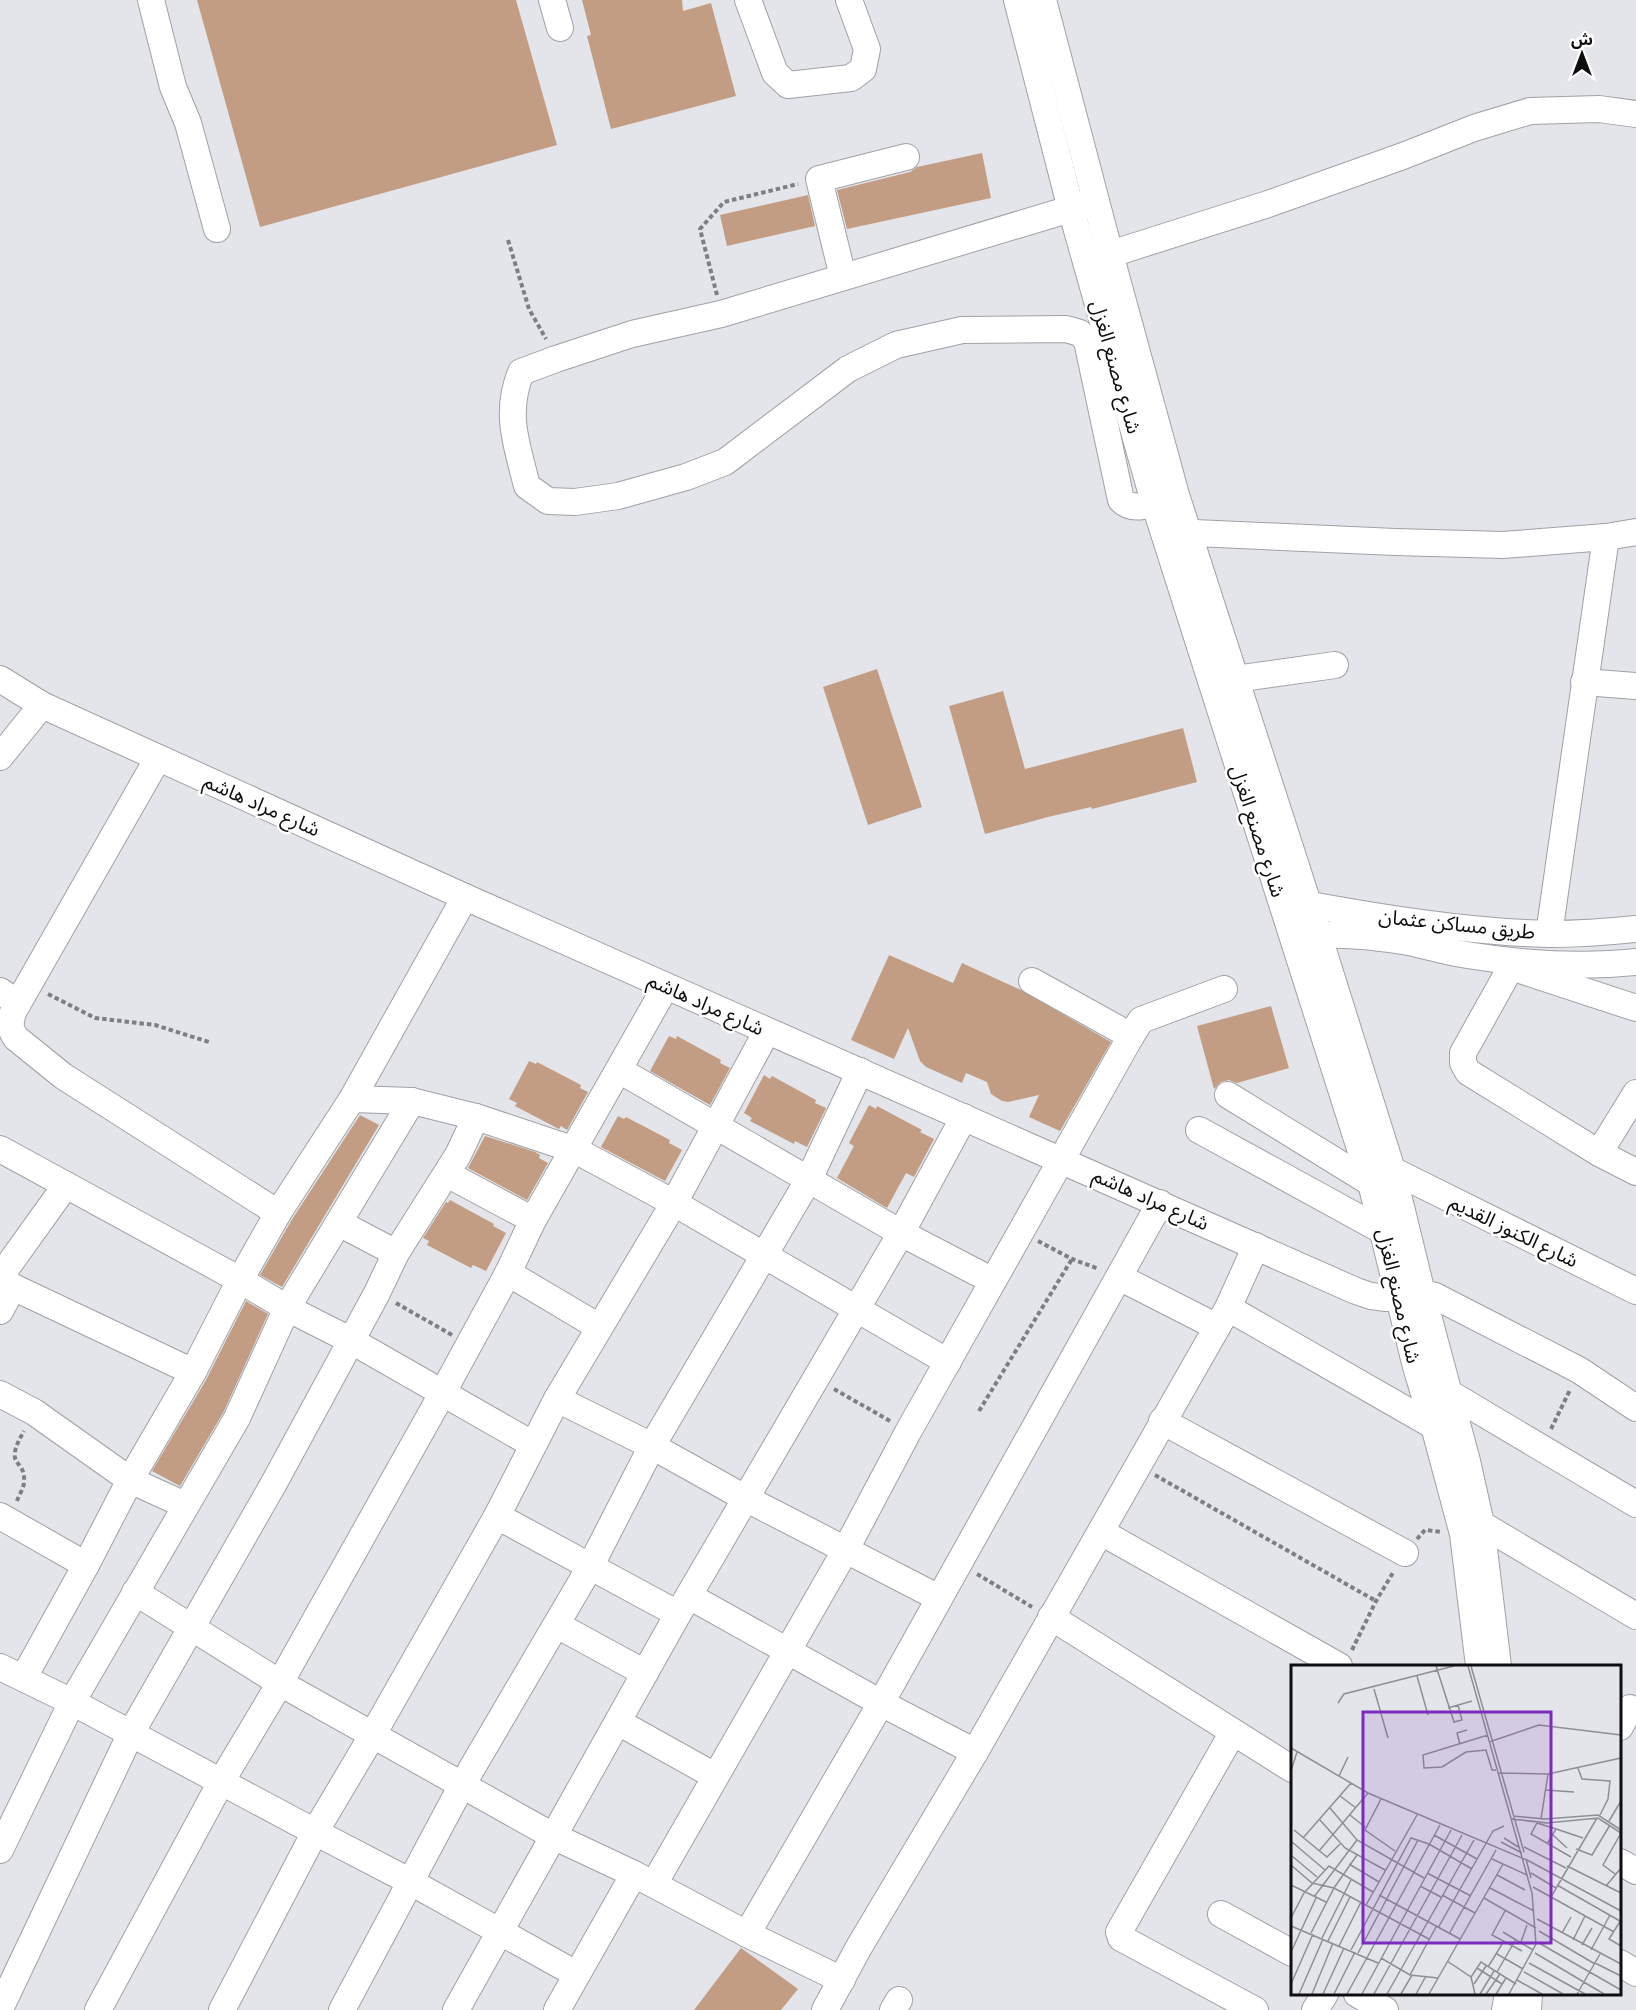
<svg xmlns="http://www.w3.org/2000/svg" width="1636" height="2010" font-family="Overpass,'Noto Sans Arabic',sans-serif">
	<style>
		.building { fill: #c29d84 }
		.lines { fill: none; stroke-linecap: round; stroke-linejoin: round }
		.minor-casing { stroke: #9fa1a6; stroke-width: 28 }
		.path { stroke: #7e7f83; stroke-width: 4; stroke-dasharray: 4.5 3; stroke-linecap: butt }
		.minor { stroke: #fff; stroke-width: 26 }
		.labels { text-anchor: middle; stroke-width: 5; stroke-linejoin: round; paint-order: stroke }
		.street-label { font-size: 20px; fill: #0e0e10; stroke: #fff }
		.inset-road { fill: none; stroke: #8e8f93; stroke-width: 1.5 }
		.view { fill: #7b2cbf; fill-opacity: 0.15; stroke: #7b2cbf; stroke-width: 3 }
		.inset-edge { fill: none; stroke: #0e0e10; stroke-width: 3 }
	</style>
	<rect width="100%" height="100%" fill="#e3e5ea"/>
	<g class="building">
		<path d="M197 0H516L557 145 260 227Z"/>
		<path d="M582 0H682L683 11 711 3 736 96 611 129 587 36 591 35Z"/>
		<path d="M982 153 991 198 847 229 837 190 910 172 917 167Z"/>
		<path d="M808 195 815 226 727 246 720 215Z"/>
		<path d="M877 669 922 807 868 825 823 687Z"/>
		<path d="M1003 691 1025 769 1183 728 1197 782 1092 809 1091 807 1048 817 985 834 949 706Z"/>
		<path d="M889 955 953 983 962 963 1021 990 1111 1042 1060 1131 1029 1117 1039 1095 1008 1102 1002 1101 991 1094 987 1082 966 1073 962 1083 926 1067 920 1061 908 1028 894 1059 851 1040Z"/>
		<path d="M1271 1006 1289 1068 1237 1083 1229 1080 1221 1082 1214 1089 1197 1026Z"/>
		<path d="M669 1036 676 1039 677 1036 721 1060 720 1063 730 1068 710 1105 650 1071Z"/>
		<path d="M529 1061 536 1064 537 1062 581 1085 580 1088 588 1092 567 1130 561 1126 559 1129 555 1127 515 1106 517 1103 509 1099Z"/>
		<path d="M764 1075 770 1079 772 1076 816 1100 815 1103 826 1108 807 1147 795 1141 794 1144 750 1121 752 1118 744 1113Z"/>
		<path d="M869 1105 876 1109 877 1106 922 1130 920 1132 934 1139 914 1177 906 1173 887 1208 837 1178 854 1146 849 1143Z"/>
		<path d="M360 1115 379 1125 282 1287 260 1275 291 1221Z"/>
		<path d="M618 1116 624 1119 626 1117 670 1140 669 1143 682 1150 665 1181 601 1147Z"/>
		<path d="M485 1136 535 1152 540 1155 539 1158 548 1163 527 1200 468 1168Z"/>
		<path d="M450 1200 494 1224 493 1226 506 1233 486 1271 473 1265 471 1268 427 1245 429 1241 423 1238 446 1202 448 1203Z"/>
		<path d="M246 1301 268 1314 224 1411 180 1486 152 1471 206 1380Z"/>
		<path d="M741 1948 798 1989 781 2010H694Z"/>
	</g>
	<g class="lines">
		<g class="minor-casing">
			<g id="minor">
				<path d="M151 0 173 87 188 123 217 229"/>
				<path d="M552 0 560 28"/>
				<path d="M748 0 775 73 788 85 851 78 863 69 867 49 849 0"/>
				<path d="M1017 0 1071 209 1154 502 1371 1183 1416 1367 1434 1426 1463 1534 1479 1666"/>
				<path d="M1043 0 1110 254 1176 495 1318 934 1392 1170 1422 1293 1467 1461 1481 1524 1498 1666"/>
				<path d="M1087 204 721 314 632 334 556 359 521 372C504 414 517 445 527 486L548 501 575 502 618 496 686 477 725 462 848 369 896 345 962 330 1066 329 1080 333 1087 341 1121 500C1134 514 1156 502 1171 497"/>
				<path d="M1095 259 1268 204 1403 156 1474 128 1530 111 1599 109 1636 114"/>
				<path d="M843 277 819 179 906 157"/>
				<path d="M1173 532 1395 542 1503 545 1606 537 1636 532"/>
				<path d="M0 679 42 705 465 897 1356 1291 1371 1296 1386 1298 1422 1293 1435 1296 1579 1370 1636 1408"/>
				<path d="M1220 681 1335 665"/>
				<path d="M1584 682 1636 686"/>
				<path d="M0 757 42 705"/>
				<path d="M158 758 13 1012C10 1023 9 1028 16 1038L63 1076 278 1213"/>
				<path d="M1294 902C1375 917 1466 932 1549 934 1578 934 1607 932 1636 929"/>
				<path d="M1549 934 1606 537"/>
				<path d="M1304 935C1339 933 1374 936 1409 942 1428 946 1447 952 1467 955 1522 964 1580 968 1636 962"/>
				<path d="M1032 981 1131 1036"/>
				<path d="M0 991 18 1003"/>
				<path d="M1636 1008 1511 967 1463 1053V1063L1468 1072 1599 1153 1636 1172"/>
				<path d="M619 1070 901 1233 993 1281"/>
				<path d="M1228 1095 1371 1183"/>
				<path d="M352 1099 412 1101"/>
				<path d="M1199 1130 1385 1232"/>
				<path d="M0 1149 240 1280 287 1308 350 1340 532 1444"/>
				<path d="M1599 1153 1636 1093"/>
				<path d="M1392 1170 1636 1291"/>
				<path d="M447 1174 533 1220"/>
				<path d="M339 1223 396 1253"/>
				<path d="M508 1273 599 1327"/>
				<path d="M0 1277 13 1287 193 1372"/>
				<path d="M0 1277 66 1185"/>
				<path d="M1119 1277 1217 1327"/>
				<path d="M1228 1308 1256 1246"/>
				<path d="M0 1311 13 1287"/>
				<path d="M1449 1393 1636 1504"/>
				<path d="M0 1394 34 1412 130 1480 185 1505"/>
				<path d="M557 1399 652 1446 745 1498 939 1598"/>
				<path d="M1162 1421 1405 1553"/>
				<path d="M0 1516 86 1565"/>
				<path d="M497 1516 678 1614"/>
				<path d="M1481 1524 1636 1616"/>
				<path d="M1101 1532 1339 1666"/>
				<path d="M135 1592 280 1683 553 1836 634 1874 747 1934 842 1980"/>
				<path d="M689 1596 881 1703 975 1752"/>
				<path d="M1051 1617 1292 1769"/>
				<path d="M557 1625 645 1673"/>
				<path d="M0 1667 72 1702 315 1832 409 1881 576 1974"/>
				<path d="M24 1677 86 1565 130 1480 193 1372 240 1280 278 1213 352 1099 465 897"/>
				<path d="M618 1722 715 1776"/>
				<path d="M1620 1727 1630 1708"/>
				<path d="M1233 1732 1119 1932 1121 1938 1255 2010"/>
				<path d="M0 1850 72 1702 237 1418 287 1308 412 1101 476 1117 575 1150 674 1203 948 1362"/>
				<path d="M1620 1862 1636 1871"/>
				<path d="M654 1884 845 1551 908 1432 1131 1036 1141 1020 1224 989"/>
				<path d="M1221 1914 1292 1953"/>
				<path d="M747 1934 881 1703 1160 1203"/>
				<path d="M1620 1963 1636 1973"/>
				<path d="M1357 1994 1385 2010"/>
				<path d="M0 2009 131 1733 274 1483 377 1293 396 1253 458 1155 476 1117"/>
				<path d="M98 2010 221 1782 280 1683 442 1394 508 1273 533 1220 666 986"/>
				<path d="M222 2010 315 1832 372 1736 497 1516 557 1399 674 1203 767 1031"/>
				<path d="M342 2010 462 1785 590 1567 652 1446 809 1179 860 1071"/>
				<path d="M456 2010 678 1614 901 1233 964 1117"/>
				<path d="M557 2010 634 1874"/>
				<path d="M825 2010 859 1947 975 1752 1228 1308 1434 1426"/>
				<path d="M893 2010 899 2000"/>
				<path d="M1315 2010 1325 1994"/>
				<path d="M1505 2010 1508 1994"/>
				<path d="M1528 2010 1529 1994"/>
			</g>
		</g>
		<g class="path">
			<path d="M508 240 529 309 546 339"/>
			<path d="M717 295 700 229 724 202 798 184"/>
			<path d="M48 994 95 1018 155 1025 209 1042"/>
			<path d="M1038 1241 1072 1259 1099 1269"/>
			<path d="M396 1303 452 1335"/>
			<path d="M834 1389 890 1421"/>
			<path d="M979 1411 1072 1259"/>
			<path d="M1551 1429 1570 1390"/>
			<path d="M1155 1475 1376 1601"/>
			<path d="M17 1501C19 1495 24 1488 24 1482 26 1457 2 1469 24 1431"/>
			<path d="M1417 1539 1425 1530 1442 1532"/>
			<path d="M977 1574 1032 1607"/>
			<path d="M1352 1650 1376 1601 1394 1571"/>
		</g>
		<use href="#minor" class="minor"/>
	</g>
	<g class="labels">
		<g class="street-label">
			<text transform="translate(1116 367) rotate(74)" y="7">شارع مصنع الغزل</text>
			<text transform="translate(262 805) rotate(24)" y="7">شارع مراد هاشم</text>
			<text transform="translate(1258 831) rotate(72)" y="7">شارع مصنع الغزل</text>
			<text transform="translate(1457 924) rotate(6)" y="7">طريق مساكن عثمان</text>
			<text transform="translate(706 1004) rotate(24)" y="7">شارع مراد هاشم</text>
			<text transform="translate(1151 1199) rotate(24)" y="7">شارع مراد هاشم</text>
			<text transform="translate(1514 1231) rotate(26)" y="7">شارع الكنوز القديم</text>
			<text transform="translate(1399 1296) rotate(77)" y="7">شارع مصنع الغزل</text>
		</g>
	</g>
	<g transform="translate(1291 1665)">
		<rect width="330" height="330" fill="#e3e5ea"/>
		<path class="inset-road" d="M145 1 163 57 171 55 167 40M177 1 241 228 245 279 218 329M180 1 233 187M126 11 137 50M83 24 97 73M47 38 53 29 163 1M157 43 181 36M197 70 132 90 133 103 151 102 175 87 195 85 201 105H205M198 77 248 60 330 70M169 79 166 68 176 65M0 83 77 128 238 196 330 246M287 103 291 114 319 116 317 134 309 150M0 106 6 87M207 108 257 109 330 93M48 111 57 92M254 125 283 127M49 131 65 143M90 134 74 165 104 186M39 143 66 175 133 213M59 150 74 162M222 151 254 154 307 150 330 165M221 154 256 158 307 153 330 168M250 154 257 109M29 155 54 183 94 205M318 156 330 136M265 164 246 158 240 169 280 192M3 165 36 192 49 179M143 170 186 194M262 170 276 183M12 173 60 118M213 173 229 183M1 177 34 205M210 177 231 188M256 179 265 164 292 173M233 182 275 203M285 184 301 190 319 160M28 186 77 128M1 191 26 212M201 194 236 210M235 194 240 213M58 199 88 217M0 200 21 218 43 223 138 274M276 201 330 228M136 208 180 231M240 208 265 223M324 209 312 200 330 168M206 210 234 225M0 220 35 237M266 220 329 256M129 221 150 232M315 221 330 203M242 222 323 267M199 223 243 246M88 230 169 274M151 230 184 248M23 232 66 175M260 232 306 153M193 233 245 263M75 240 126 150M214 246 201 270 231 286M0 253 13 228 38 201 82 227M246 254 330 299M330 255 318 274 330 281M0 261 87 298M147 263 202 166 213 161M248 266 304 299M212 267 242 285M20 268 43 223 66 190M271 268 280 252M158 269 205 185M31 273 60 215M282 275 294 251M37 276 59 232M230 277 236 260M248 278 330 325M291 280 301 263M48 281 70 237M60 285 120 173 138 179 181 204M300 285 319 250M0 287 25 233M67 288 127 175M244 288 313 329M206 289 232 304M90 293 119 310 147 313M156 296 180 312 184 329M238 298 294 329M304 298 330 311M197 302 213 276M186 303 211 319M206 307 225 274M233 307 272 329M119 310 145 262M180 312 190 297 225 319M226 315 251 329M0 319 22 269M183 319 195 301M8 329 32 274M21 329 42 278M32 329 53 283M43 329 64 287M56 329 149 160M71 329 160 165M83 329 171 170M96 329 183 175M110 329 121 310M125 329 135 311M138 329 212 199M189 329 203 306M195 329 209 309M205 329 215 313M286 329 309 289"/>
		<path class="view" d="M72 47H260V278H72Z"/>
		<rect width="330" height="330" class="inset-edge"/>
	</g>
	<g transform="translate(1582 54)" stroke="#ffffff" stroke-width="4.5" paint-order="stroke">
	<path d="M0-4.5L10 22L0 15L-10 22Z" fill="#0e0e10"/>
	<text y="-9" font-size="16" font-weight="bold" text-anchor="middle" fill="#0e0e10">ش</text>
	</g>
</svg>
